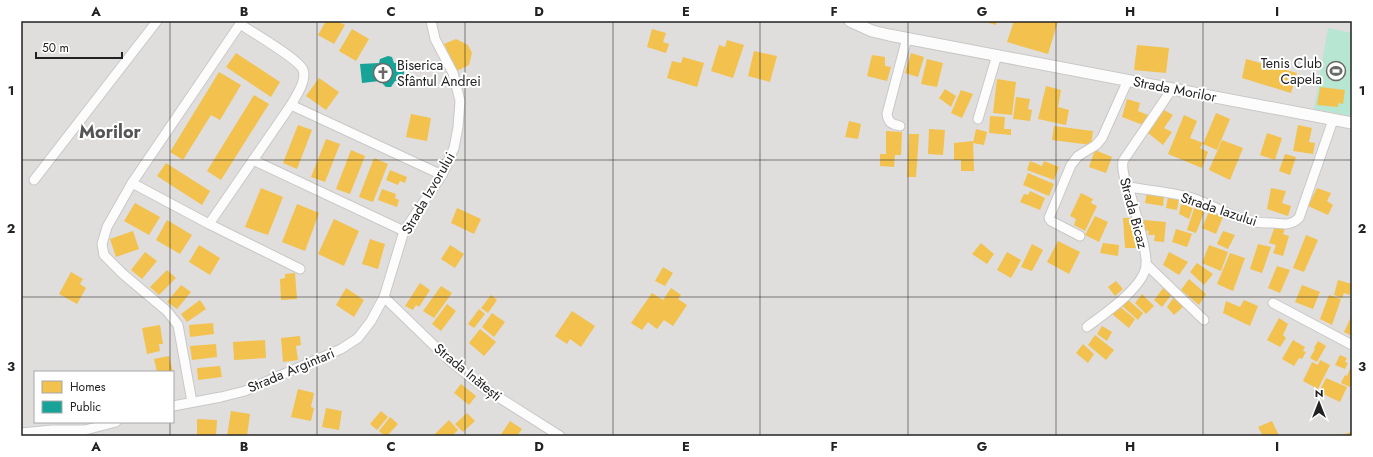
<svg xmlns="http://www.w3.org/2000/svg" width="1373" height="457" font-family="Jost,sans-serif">
	<style>
		.residential { fill: #dfdedc; fill-rule: evenodd }
		.pitch { fill: #b7e6d2 }
		.homes { fill: #f2c14e }
		.public { fill: #17a398 }
		.lines { fill: none; stroke-linecap: round; stroke-linejoin: round }
		.minor-casing { stroke: #c9c8c7; stroke-width: 11 }
		.tertiary-casing { stroke: #c9c8c7; stroke-width: 13 }
		.minor { stroke: #fdfcfc; stroke-width: 9 }
		.tertiary { stroke: #fdfcfc; stroke-width: 11 }
		.grid { fill: none; stroke: #222; stroke-width: 1; stroke-opacity: 0.55 }
		.labels { text-anchor: middle; stroke-width: 4; stroke-linejoin: round; paint-order: stroke }
		.poi-label { font-size: 14px; fill: #222; stroke: #fff; text-anchor: end }
		.street-label { font-size: 14px; fill: #222; stroke: #fff }
		.district-label { font-size: 18px; font-weight: bold; fill: #555; stroke: #fff }
		.neatline { fill: none; stroke: #222; stroke-width: 1.5 }
		.grid-label { font-size: 13px; text-anchor: middle; font-weight: bold; fill: #222 }
	</style>
	<rect width="100%" height="100%" fill="#f0eeeb"/>
	<path class="residential" d="M21 21H1352V436H21ZM35 372H173V422H35Z"/>
	<path class="pitch" d="M1328 28 1352 33V116L1314 109Z"/>
	<g class="homes">
		<path d="M326 21H337L345 25 334 44 318 35Z"/>
		<path d="M982 21H997L996 25Z"/>
		<path d="M1014 21H1058L1048 54 1007 42Z"/>
		<path d="M352 29 369 39 356 61 339 51Z"/>
		<path d="M652 29 666 33 663 42 669 44 666 53 647 47Z"/>
		<path d="M456 39 468 45 472 53 469 65 457 71 444 44Z"/>
		<path d="M727 40 744 45 733 78 711 71 719 45 725 47Z"/>
		<path d="M1137 45 1169 48 1166 73 1134 70Z"/>
		<path d="M754 51 777 56 770 82 748 76Z"/>
		<path d="M236 53 280 82 271 97 226 67Z"/>
		<path d="M911 53 924 57 918 77 905 73Z"/>
		<path d="M872 55 885 57V66L891 67 887 81 867 76Z"/>
		<path d="M683 57 704 63 697 87 667 78 672 61 681 63Z"/>
		<path d="M927 59 943 63 937 87 921 84Z"/>
		<path d="M1246 59 1297 73 1291 93 1242 78Z"/>
		<path d="M219 72 241 85 220 120 211 115 183 160 170 152Z"/>
		<path d="M319 78 339 92 326 110 306 96Z"/>
		<path d="M997 79 1016 82 1012 115 993 113Z"/>
		<path d="M1046 86 1061 90 1058 107 1069 110 1066 125 1038 119Z"/>
		<path d="M1320 87 1345 90 1343 104 1338 103V107L1317 105Z"/>
		<path d="M945 89 956 96 951 107 939 98Z"/>
		<path d="M961 90 973 94 962 118 951 113Z"/>
		<path d="M254 95 269 104 221 180 207 171Z"/>
		<path d="M1016 97 1030 99 1028 109 1032 110 1030 121 1013 119Z"/>
		<path d="M1127 99 1140 103 1138 111 1148 115 1143 125 1122 117Z"/>
		<path d="M1164 110 1173 115 1164 128 1172 132 1163 145 1148 133Z"/>
		<path d="M1216 113 1230 119 1217 150 1203 144Z"/>
		<path d="M411 114 431 118 427 141 406 137Z"/>
		<path d="M1184 115 1197 121 1190 138 1203 143 1200 148 1208 152 1202 168 1168 154Z"/>
		<path d="M990 116 1005 117 1004 129H1011V135L989 133Z"/>
		<path d="M849 121 861 124 858 139 845 137Z"/>
		<path d="M298 125 312 130 297 169 283 163Z"/>
		<path d="M1298 125 1312 128 1309 142 1315 143 1313 154 1293 151Z"/>
		<path d="M1054 126 1093 131 1091 145 1052 140Z"/>
		<path d="M929 129 945 130 943 155 928 154Z"/>
		<path d="M976 129 987 132 984 145 973 143Z"/>
		<path d="M886 131 902 132 901 155H895L894 167 880 166V154H886Z"/>
		<path d="M1267 133 1282 138 1275 160 1260 155Z"/>
		<path d="M909 134H919L916 177H907Z"/>
		<path d="M326 139 340 144 325 182 311 177Z"/>
		<path d="M1222 140 1243 148 1230 180 1209 170Z"/>
		<path d="M973 141 974 171H961V160H954V143Z"/>
		<path d="M351 150 365 156 350 194 336 189Z"/>
		<path d="M1095 150 1112 157 1106 173 1089 167Z"/>
		<path d="M1285 154 1296 157 1290 175 1279 171Z"/>
		<path d="M374 158 388 164 373 202 359 197Z"/>
		<path d="M1030 161 1042 166 1044 161 1059 167 1054 180 1027 170Z"/>
		<path d="M166 163 210 191 202 205 157 176Z"/>
		<path d="M390 170 407 177 405 183 400 181 398 185 386 180Z"/>
		<path d="M1028 173 1054 184 1049 196 1023 185Z"/>
		<path d="M261 188 283 197 268 235 245 227Z"/>
		<path d="M1271 188 1286 191 1282 203 1291 206 1288 216 1267 209Z"/>
		<path d="M1317 188 1331 193 1327 201 1333 205 1328 215 1308 206Z"/>
		<path d="M382 189 396 194 395 198 399 200 397 207 378 200Z"/>
		<path d="M1030 191 1045 198 1040 210 1020 202 1024 194 1028 195Z"/>
		<path d="M1147 192 1164 196 1163 206 1145 203Z"/>
		<path d="M1081 193 1093 199 1091 203 1097 206 1085 231 1074 225 1076 219 1070 216Z"/>
		<path d="M1168 197 1179 199 1177 210 1166 208Z"/>
		<path d="M1182 200 1194 204 1189 219 1179 214Z"/>
		<path d="M135 203 160 217 149 235 124 221Z"/>
		<path d="M297 204 319 213 305 251 282 242Z"/>
		<path d="M1195 206 1205 210 1196 233 1187 230Z"/>
		<path d="M457 208 481 219 474 234 451 223Z"/>
		<path d="M1209 212 1223 217 1216 234 1202 228Z"/>
		<path d="M1095 216 1108 222 1099 242 1085 235Z"/>
		<path d="M1123 218H1133L1136 248H1125Z"/>
		<path d="M334 219 359 231 344 266 318 254Z"/>
		<path d="M167 220 192 235 180 254 156 240Z"/>
		<path d="M1144 220 1166 222 1164 242 1154 241 1155 235H1148L1149 231 1143 230Z"/>
		<path d="M1275 226 1285 229 1283 234 1289 236 1283 256 1273 253 1276 245 1269 243Z"/>
		<path d="M1176 229 1192 234 1187 247 1172 242Z"/>
		<path d="M133 231 139 249 116 257 110 239Z"/>
		<path d="M1223 231 1235 235 1228 249 1217 244Z"/>
		<path d="M1306 235 1318 240 1304 272 1293 268Z"/>
		<path d="M370 239 385 244 378 269 362 264Z"/>
		<path d="M1058 241 1080 252 1069 274 1047 262Z"/>
		<path d="M981 243 994 254 987 264 972 254Z"/>
		<path d="M1103 243 1119 245 1118 256 1100 253Z"/>
		<path d="M1032 244 1043 250 1032 271 1021 267Z"/>
		<path d="M1258 244 1271 247 1262 273 1250 269Z"/>
		<path d="M199 245 220 258 210 275 189 262Z"/>
		<path d="M450 245 464 254 455 268 441 259Z"/>
		<path d="M1209 245 1228 252 1221 271 1202 263Z"/>
		<path d="M145 252 157 261 142 279 131 270Z"/>
		<path d="M1007 252 1021 260 1011 278 997 270Z"/>
		<path d="M1169 252 1188 262 1179 275 1163 265Z"/>
		<path d="M1230 253 1245 258 1233 291 1217 284Z"/>
		<path d="M1197 263 1213 274 1204 285 1190 272Z"/>
		<path d="M1277 266 1290 270 1280 293 1268 288Z"/>
		<path d="M663 267 673 273 665 286 655 281Z"/>
		<path d="M167 270 176 278 159 295 150 287Z"/>
		<path d="M71 272 83 279 80 284 86 288 77 304 59 294Z"/>
		<path d="M295 273 297 299 281 300 280 279 285 278V274Z"/>
		<path d="M1189 279 1206 294 1199 305 1181 290Z"/>
		<path d="M1338 280 1352 284 1350 295 1344 293 1342 298 1334 295Z"/>
		<path d="M1116 281 1123 289 1115 296 1108 287Z"/>
		<path d="M420 283 430 290 419 307 416 305 413 310 405 306Z"/>
		<path d="M181 285 191 292 177 309 167 302Z"/>
		<path d="M1302 285 1320 292 1313 309 1295 302Z"/>
		<path d="M441 286 452 293 434 318 423 311Z"/>
		<path d="M1164 287 1172 294 1162 307 1154 300Z"/>
		<path d="M346 288 364 300 354 317 336 305Z"/>
		<path d="M671 288 681 295 678 299 687 305 673 326 664 320 657 329 648 322 642 330 631 323 652 293 663 300Z"/>
		<path d="M1142 294 1154 306 1146 314 1135 303Z"/>
		<path d="M491 295 497 300 488 313 481 308Z"/>
		<path d="M1329 295 1341 299 1332 325 1320 319Z"/>
		<path d="M1174 297 1184 306 1174 315 1167 307Z"/>
		<path d="M1127 299 1143 313 1138 320 1121 305Z"/>
		<path d="M200 300 206 309 187 322 181 314Z"/>
		<path d="M1244 300 1258 306 1250 326 1223 313 1226 301 1240 307Z"/>
		<path d="M447 304 456 311 441 331 432 324Z"/>
		<path d="M1118 305 1135 319 1129 328 1112 314Z"/>
		<path d="M479 309 485 314 474 328 468 324Z"/>
		<path d="M572 311 595 326 581 347 570 339 567 344 555 336Z"/>
		<path d="M492 313 505 322 494 337 482 327Z"/>
		<path d="M1352 315V336L1344 332Z"/>
		<path d="M1279 318 1288 324 1283 335 1286 338 1280 347 1267 340Z"/>
		<path d="M213 323 214 334 190 337 189 325Z"/>
		<path d="M160 325 163 344H159L160 351 147 354 142 328Z"/>
		<path d="M1102 326 1112 332 1107 341 1097 334Z"/>
		<path d="M480 329 496 342 484 356 469 343Z"/>
		<path d="M1095 335 1114 350 1106 360 1088 345Z"/>
		<path d="M300 336 301 345 296 346 298 360 283 362 281 338Z"/>
		<path d="M265 340 266 358 234 360 233 342Z"/>
		<path d="M1293 340 1305 347 1303 351 1306 352 1302 359 1299 358 1294 366 1282 359Z"/>
		<path d="M1318 341 1326 346 1317 362 1310 358 1315 349 1314 348Z"/>
		<path d="M216 344 217 357 192 360 190 346Z"/>
		<path d="M1083 344 1094 354 1088 363 1076 353Z"/>
		<path d="M1340 355 1347 358 1345 362 1348 363 1345 369 1335 365Z"/>
		<path d="M169 356 173 372H157L154 359Z"/>
		<path d="M1320 360 1330 365 1318 389 1303 381 1312 362 1318 365Z"/>
		<path d="M1352 364V381L1350 387 1341 383 1345 375 1347 376Z"/>
		<path d="M220 366 222 377 198 380 197 368Z"/>
		<path d="M1326 378 1347 387 1340 402 1319 392Z"/>
		<path d="M461 384 476 396 469 405 454 393Z"/>
		<path d="M298 389 314 393 311 407 314 408 311 421 291 417Z"/>
		<path d="M326 408 342 411 339 430 322 427Z"/>
		<path d="M231 411 250 414 247 436H227Z"/>
		<path d="M381 411 388 417 377 430 370 424Z"/>
		<path d="M467 413 475 421 463 432 455 424Z"/>
		<path d="M390 417 398 424 387 436H385L379 431Z"/>
		<path d="M197 419 217 420 216 436H197Z"/>
		<path d="M449 420 458 430 452 436H433Z"/>
		<path d="M510 421 522 429 517 436H500Z"/>
		<path d="M1272 421 1279 436H1263L1258 427Z"/>
		<path d="M1351 432 1352 436H1339Z"/>
	</g>
	<path class="public" d="M388 56 392 57 394 63H398L402 66 404 70V76L402 80 395 81 391 87H386L380 81 362 83 360 64 379 63 380 59Z"/>
	<g class="lines">
		<g class="minor-casing">
			<g id="minor">
				<path d="M291 105 442 175"/>
				<path d="M978 119 997 55"/>
				<path d="M900 126C892 124 888 123 887 114L907 38"/>
				<path d="M253 160 404 231"/>
				<path d="M34 180 157 21"/>
				<path d="M132 183 209 224 300 269"/>
				<path d="M1128 187C1149 190 1171 192 1192 198 1210 204 1226 214 1243 219 1253 223 1263 223 1274 223 1285 224 1290 226 1299 218L1333 120"/>
				<path d="M1080 236 1051 221 1049 218 1071 165 1078 156 1096 145 1102 138 1128 80"/>
				<path d="M1146 264 1204 320"/>
				<path d="M384 297 449 360 484 388 560 436"/>
				<path d="M1273 303 1352 345"/>
				<path d="M1087 327C1104 314 1143 288 1146 266 1148 254 1136 214 1132 200 1129 187 1121 175 1123 161L1172 89"/>
				<path d="M192 402 178 325 167 311 123 274 104 255 102 244 107 227 132 183 240 24C252 32 300 60 303 70 307 81 296 96 291 105L209 224"/>
				<path d="M173 406 221 397 245 391 341 349 358 338 371 321 384 297 404 231 442 175 454 148 458 127 460 101 453 73 435 39 431 21"/>
				<path d="M21 433 52 430H85L116 422"/>
			</g>
		</g>
		<g class="tertiary-casing">
			<path id="tertiary" d="M850 21 872 31 889 35 1352 123"/>
		</g>
		<use href="#minor" class="minor"/>
		<use href="#tertiary" class="tertiary"/>
	</g>
	<path class="grid" d="M170 21V372M317 21V436M465 21V436M613 21V436M760 21V436M908 21V436M1056 21V436M1203 21V436M21 160H1352M21 297H1352M170 422V436"/>
	<defs>
		<g id="stadium-ring" transform="scale(1)"><circle r="9.5" fill="#fff" stroke="#6a6968" stroke-width="1.5"/><path d="M0-5a6.5 5 0 1 0 0 10a6.5 5 0 1 0 0-10ZM-3.5-1.8h7v3.6h-7Z" fill="#6a6968"/></g>
		<g id="church-ring" transform="scale(1)"><circle r="9.5" fill="#fff" stroke="#6a6968" stroke-width="1.5"/><path d="M-1.2-6h2.4v3.5h3.3v2.4h-3.3V6h-2.4V-.1h-3.3v-2.4h3.3Z" fill="#6a6968"/></g>
	</defs>
	<g fill-rule="evenodd">
		<use href="#stadium-ring" x="1336" y="71"/>
		<use href="#church-ring" x="383" y="73"/>
	</g>
	<g class="labels">
		<g class="poi-label">
			<text x="1322" y="68">Tenis Club<tspan x="1322" dy="16">Capela</tspan></text>
			<text x="397" y="70" text-anchor="start">Biserica<tspan x="397" dy="16">Sfântul Andrei</tspan></text>
		</g>
		<g class="street-label">
			<text transform="translate(1175 89) rotate(11)" y="5">Strada Morilor</text>
			<text transform="translate(428 193) rotate(-60)" y="5">Strada Izvorului</text>
			<text transform="translate(1219 209) rotate(18)" y="5">Strada Iazului</text>
			<text transform="translate(1134 213) rotate(75)" y="5">Strada Bicaz</text>
			<text transform="translate(291 370) rotate(-23)" y="5">Strada Argintari</text>
			<text transform="translate(468 372) rotate(39)" y="5">Strada Inătești</text>
		</g>
		<g class="district-label">
			<text x="110" y="138">Morilor</text>
		</g>
	</g>
	<rect width="1373" height="457" fill="none" stroke="#ffffff" stroke-width="44"/>
	<rect x="34" y="371" width="140" height="52" fill="#ffffff" stroke="#a7a7a7"/>
	<rect x="42" y="381" width="20" height="12" fill="#f2c14e" stroke="#a7a7a7"/>
	<text x="70" y="391" font-size="12" fill="#222222">Homes</text>
	<rect x="42" y="401" width="20" height="12" fill="#17a398" stroke="#a7a7a7"/>
	<text x="70" y="411" font-size="12" fill="#222222">Public</text>
	<g transform="translate(1319 403)" stroke="#ffffff" stroke-width="3" paint-order="stroke">
	<path d="M0-3L7 15L0 10L-7 15Z" fill="#222222"/>
	<text y="-6" font-size="11" font-weight="bold" text-anchor="middle" fill="#222222">N</text>
	</g>
	<path d="M36 52v6h86v-6" fill="none" stroke="#222222" stroke-width="2"/>
	<text x="42" y="52" font-size="12" fill="#222222" stroke="#ffffff" stroke-width="3" paint-order="stroke">50 m</text>
	<rect x="22" y="22" width="1329" height="413" class="neatline"/>
	<g class="grid-label">
		<text x="96" y="16">A</text>
		<text x="244" y="16">B</text>
		<text x="391" y="16">C</text>
		<text x="539" y="16">D</text>
		<text x="686" y="16">E</text>
		<text x="834" y="16">F</text>
		<text x="982" y="16">G</text>
		<text x="1130" y="16">H</text>
		<text x="1277" y="16">I</text>
		<text x="11" y="95">1</text>
		<text x="1362" y="95">1</text>
		<text x="11" y="233">2</text>
		<text x="1362" y="233">2</text>
		<text x="11" y="371">3</text>
		<text x="1362" y="371">3</text>
		<text x="96" y="451">A</text>
		<text x="244" y="451">B</text>
		<text x="391" y="451">C</text>
		<text x="539" y="451">D</text>
		<text x="686" y="451">E</text>
		<text x="834" y="451">F</text>
		<text x="982" y="451">G</text>
		<text x="1130" y="451">H</text>
		<text x="1277" y="451">I</text>
	</g>
</svg>
